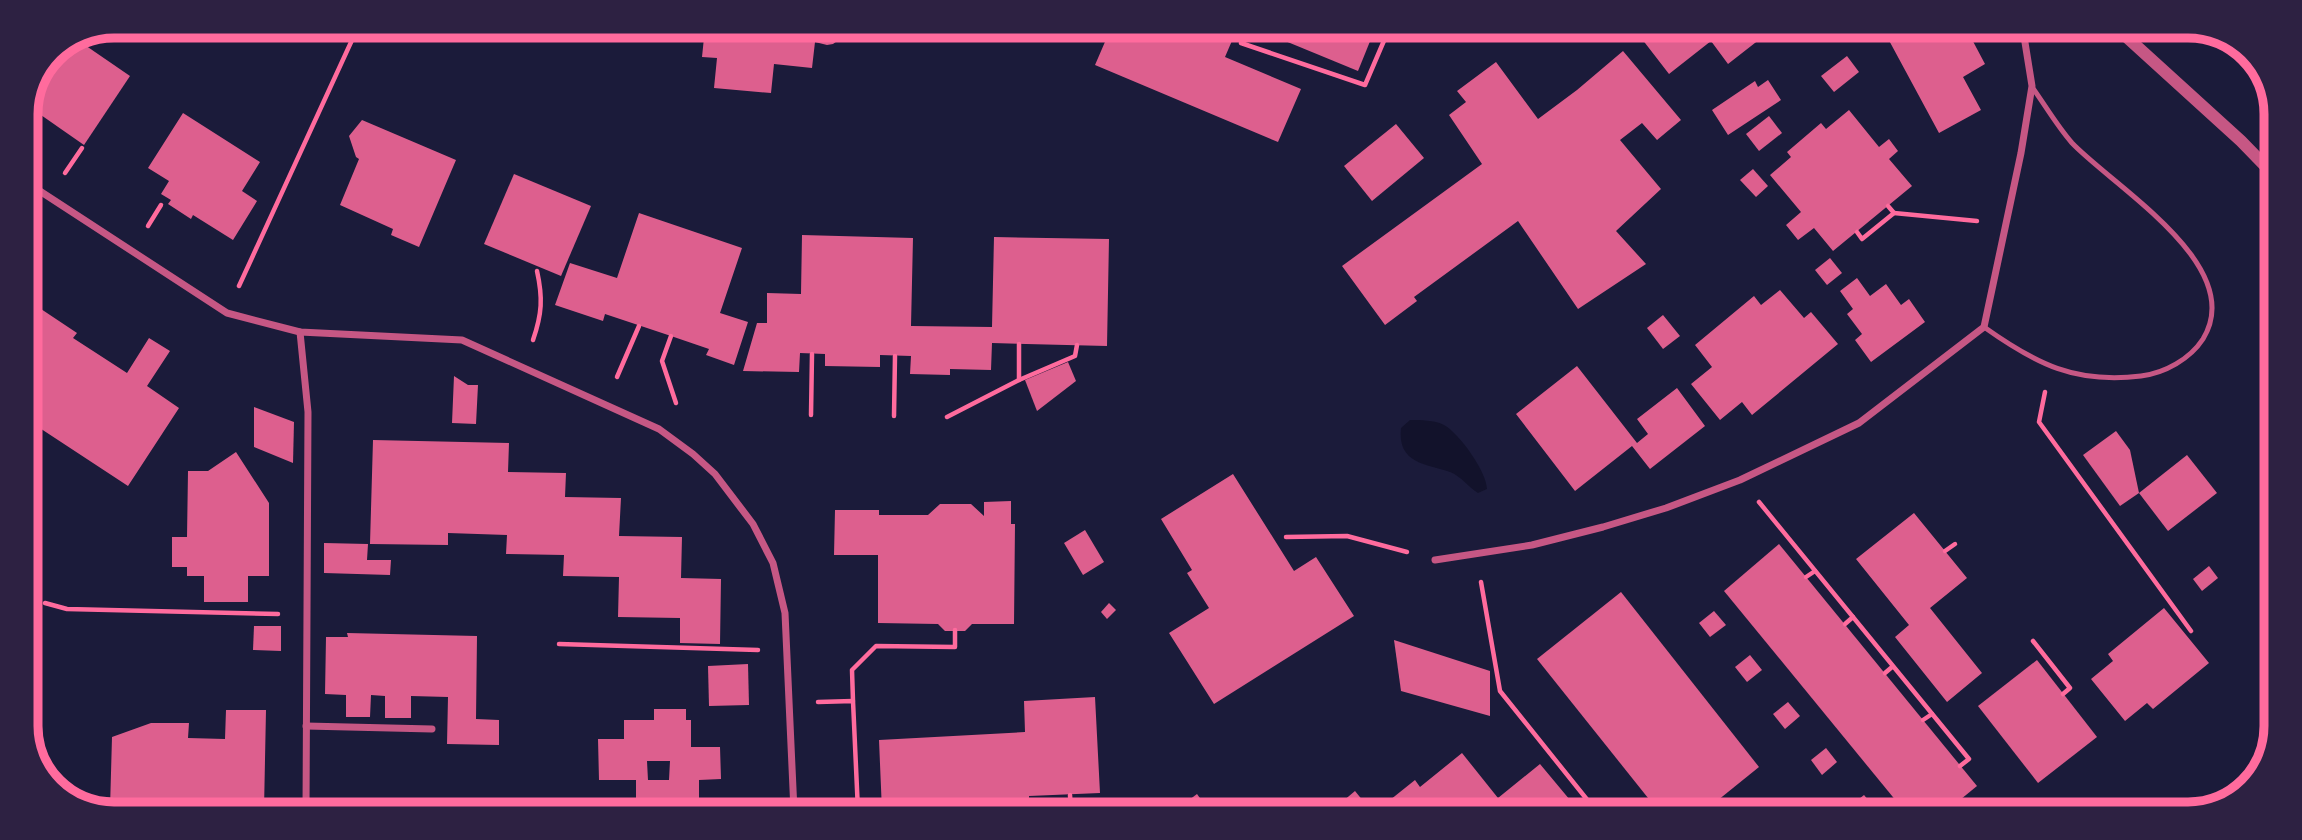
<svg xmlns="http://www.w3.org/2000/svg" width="2302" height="840" font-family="Rubik,sans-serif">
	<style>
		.water { fill: #12122b }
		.building { fill: #dd5f8e; fill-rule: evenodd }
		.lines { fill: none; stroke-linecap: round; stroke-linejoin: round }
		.path { stroke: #ff6b9d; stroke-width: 4.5 }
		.service { stroke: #c65784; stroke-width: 5 }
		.minor { stroke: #c65784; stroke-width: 7 }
		.tertiary { stroke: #c65784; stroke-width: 12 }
		.rim { fill: none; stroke: #ff6b9d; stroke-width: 9 }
	</style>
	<rect width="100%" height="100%" fill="#1b1b3a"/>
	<path class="water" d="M1410 420C1421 420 1434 420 1444 425 1459 433 1487 472 1487 489L1478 493C1468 487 1461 476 1450 472 1427 464 1397 464 1401 428Z"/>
	<g class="building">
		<path d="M531 27H587L586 38Z"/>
		<path d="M705 28H848L844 36 833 44 827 45 815 42 812 68 774 64 771 93 714 88 717 58 702 57Z"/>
		<path d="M1111 28 1157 29 1178 38 1182 29H1237L1225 57 1301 89 1278 142 1095 65Z"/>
		<path d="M1256 29H1375L1358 71Z"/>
		<path d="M1635 30H1768L1769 32 1728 64 1711 41 1669 74Z"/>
		<path d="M1889 30H1967L1985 64 1963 77 1981 110 1939 133 1885 33Z"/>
		<path d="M79 41 130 76 84 145 28 106 52 52Z"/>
		<path d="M1623 51 1681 120 1657 140 1642 123 1620 140 1661 189 1616 231 1646 264 1578 309 1518 221 1414 297 1417 301 1385 325 1342 266 1482 164 1449 115 1466 102 1457 91 1496 62 1538 119 1577 90Z"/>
		<path d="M1847 56 1859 72 1834 92 1821 76Z"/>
		<path d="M1768 80 1781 100 1728 135 1712 110 1755 81 1758 87Z"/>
		<path d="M1849 110 1879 147 1889 139 1898 151 1889 159 1912 186 1833 251 1814 228 1798 240 1786 225 1801 212 1770 175 1791 157 1787 152 1821 123 1826 129Z"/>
		<path d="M183 113 260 162 242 191 257 201 233 240 193 215 191 219 168 204 171 200 161 194 169 181 148 168Z"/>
		<path d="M1769 116 1782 133 1759 151 1746 134Z"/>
		<path d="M362 120 456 160 419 247 391 235 393 229 340 205 359 159 356 157 349 136Z"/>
		<path d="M1396 124 1424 158 1372 201 1344 166Z"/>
		<path d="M1753 169 1768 186 1756 197 1740 180Z"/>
		<path d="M514 174 591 206 561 276 484 244Z"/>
		<path d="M639 213 742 248 720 313 748 322 734 365 706 355 709 349 671 336 605 314 603 321 555 305 570 263 617 278Z"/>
		<path d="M26 217 39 225 26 245Z"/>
		<path d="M802 235 913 238 911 326 992 327 994 237 1109 239 1107 346 992 343 991 370 950 369V375L910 374 911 356 880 355V367L825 366V354L800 353 799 372 743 371 757 323H767V293L801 294Z"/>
		<path d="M1830 258 1842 273 1827 285 1815 270Z"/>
		<path d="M26 260 39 268 26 286Z"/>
		<path d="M1857 278 1870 296 1886 284 1901 305 1909 299 1925 322 1871 362 1855 340 1862 334 1847 314 1853 309 1840 291Z"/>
		<path d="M1780 290 1804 318 1811 312 1838 344 1752 415 1742 402 1720 420 1691 384 1712 367 1695 345 1754 296 1761 305Z"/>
		<path d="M26 299 77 333 73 338 127 373 149 338 170 351 147 386 179 408 128 486 26 419Z"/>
		<path d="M1663 315 1680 336 1663 349 1647 328Z"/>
		<path d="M1068 362 1076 381 1037 411 1025 380Z"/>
		<path d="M1577 366 1637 443 1648 434 1637 419 1677 388 1705 426 1650 469 1632 446 1575 491 1516 414Z"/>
		<path d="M454 376 468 385H478L476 424 452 423Z"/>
		<path d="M254 407 294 422 293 463 254 447Z"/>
		<path d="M2116 431 2130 450 2139 493 2120 506 2083 455Z"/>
		<path d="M373 440 509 443 508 472 566 473 565 497 621 498 619 536 682 537 681 578 721 579 720 644 680 643V618L618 617 619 577 563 576 564 555 506 554 507 535 448 533V545L370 544Z"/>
		<path d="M236 452 269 503V576H248V602H204V576H187V567H172V537H187L188 471H208Z"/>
		<path d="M2187 455 2217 493 2168 531 2139 493Z"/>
		<path d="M1233 474 1294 571 1316 557 1354 616 1214 704 1169 633 1209 608 1187 573 1192 570 1161 519Z"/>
		<path d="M1011 501V524H1015L1014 624H972L965 631H945L938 624 878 623V555H834L835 510H879V515H928L940 504H971L984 516V502Z"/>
		<path d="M1914 513 1967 578 1930 608 1982 673 1947 702 1895 637 1909 625 1856 559Z"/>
		<path d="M1085 530 1104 562 1083 575 1064 543Z"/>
		<path d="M324 543 368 544 367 560H391L390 575 324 573Z"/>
		<path d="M1779 544 1977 786 1944 813H1906L1724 591Z"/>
		<path d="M2209 566 2218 578 2202 591 2193 579Z"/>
		<path d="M1621 592 1759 767 1702 813H1660L1537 659Z"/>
		<path d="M1109 603 1116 610 1107 619 1101 612Z"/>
		<path d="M2164 608 2209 663 2153 709 2147 703 2125 721 2091 679 2113 661 2108 654Z"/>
		<path d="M1714 611 1726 625 1710 637 1699 623Z"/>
		<path d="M254 626H281V651L253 650Z"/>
		<path d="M347 633 477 636 476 719 499 720V745L447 744 448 697 411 696V718H385V696L371 695 370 717H346V695L325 694 326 637H348Z"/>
		<path d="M1394 640 1490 671V716L1401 691Z"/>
		<path d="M1750 655 1762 670 1747 682 1735 667Z"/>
		<path d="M2037 660 2097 737 2038 783 1978 706Z"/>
		<path d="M748 664 749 705 709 706 708 666Z"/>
		<path d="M1095 697 1100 793 1029 796V811H882L879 740 1025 732 1024 701Z"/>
		<path d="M1788 702 1800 716 1785 729 1773 714Z"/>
		<path d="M654 709H686V720H691V747H720L721 779 699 780V811L594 810V806L600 800H617L623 807H636V780H599L598 739H624V720H654ZM647 761H670L669 780H648Z"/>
		<path d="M226 710H266L264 810 110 809 112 737 151 723H189L188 738 225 739Z"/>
		<path d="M1826 748 1837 762 1822 775 1811 760Z"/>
		<path d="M1462 753 1498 798 1540 764 1580 812H1375L1415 780 1420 787Z"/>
		<path d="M1355 791 1372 812H1330Z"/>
		<path d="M1197 794 1210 812H1173Z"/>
		<path d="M1864 795 1875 808 1869 813H1854L1849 807Z"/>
		<rect x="322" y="804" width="140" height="6"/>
	</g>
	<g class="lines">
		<g class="path">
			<path d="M1968 33 1973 30"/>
			<path d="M1241 43 1365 85 1389 29"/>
			<path d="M65 173 82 148"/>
			<path d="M1894 213 1977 221"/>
			<path d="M148 226 161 205"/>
			<path d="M1857 232 1862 239 1894 213 1888 206"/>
			<path d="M239 286 358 27"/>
			<path d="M671 336 662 361 676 403"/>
			<path d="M533 340C542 314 543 298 537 271"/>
			<path d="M617 377 639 326"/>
			<path d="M1019 380V344"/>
			<path d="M2045 392 2039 422 2191 631"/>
			<path d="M811 415 812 354"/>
			<path d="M894 416 895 356"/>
			<path d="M947 417 1019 380 1075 356 1077 345"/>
			<path d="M1759 502 1969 759 1960 766"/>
			<path d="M1286 537 1347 536 1407 552"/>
			<path d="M1945 551 1955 544"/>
			<path d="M1806 577 1815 571"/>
			<path d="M1481 582 1500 691 1597 812"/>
			<path d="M45 603 67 609 278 614"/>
			<path d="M1845 624 1853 617"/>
			<path d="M2033 641 2070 688 2063 694"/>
			<path d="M559 644 758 650"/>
			<path d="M1885 673 1892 667"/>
			<path d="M853 701 852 670 876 646 955 647V630"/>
			<path d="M818 702 853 701 858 811"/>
			<path d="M1923 720 1932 714"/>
			<path d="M1070 795 1071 811"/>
		</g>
		<path class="service" d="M1984 327C2036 364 2075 384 2141 376 2165 373 2190 359 2203 339 2248 266 2114 187 2072 143 2057 126 2045 105 2032 87"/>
		<g class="minor">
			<path d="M26 182 227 313 300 332 462 340 659 429 693 454 715 474 753 524 773 563 785 613 794 811"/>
			<path d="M300 332 308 412 306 810"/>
			<path d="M1435 560 1532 545 1603 527 1666 508 1740 480 1859 423 1984 327 2021 153 2032 86 2023 30"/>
			<path d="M306 726 432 729"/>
		</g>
		<path class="tertiary" d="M2120 31 2241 141 2275 176"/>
	</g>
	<path d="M0 0H2302V840H0ZM114 38H2188A76 76 0 0 1 2264 114V726A76 76 0 0 1 2188 802H114A76 76 0 0 1 38 726V114A76 76 0 0 1 114 38Z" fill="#2d2142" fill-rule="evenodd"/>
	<path class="rim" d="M114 38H2188A76 76 0 0 1 2264 114V726A76 76 0 0 1 2188 802H114A76 76 0 0 1 38 726V114A76 76 0 0 1 114 38Z"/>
</svg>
